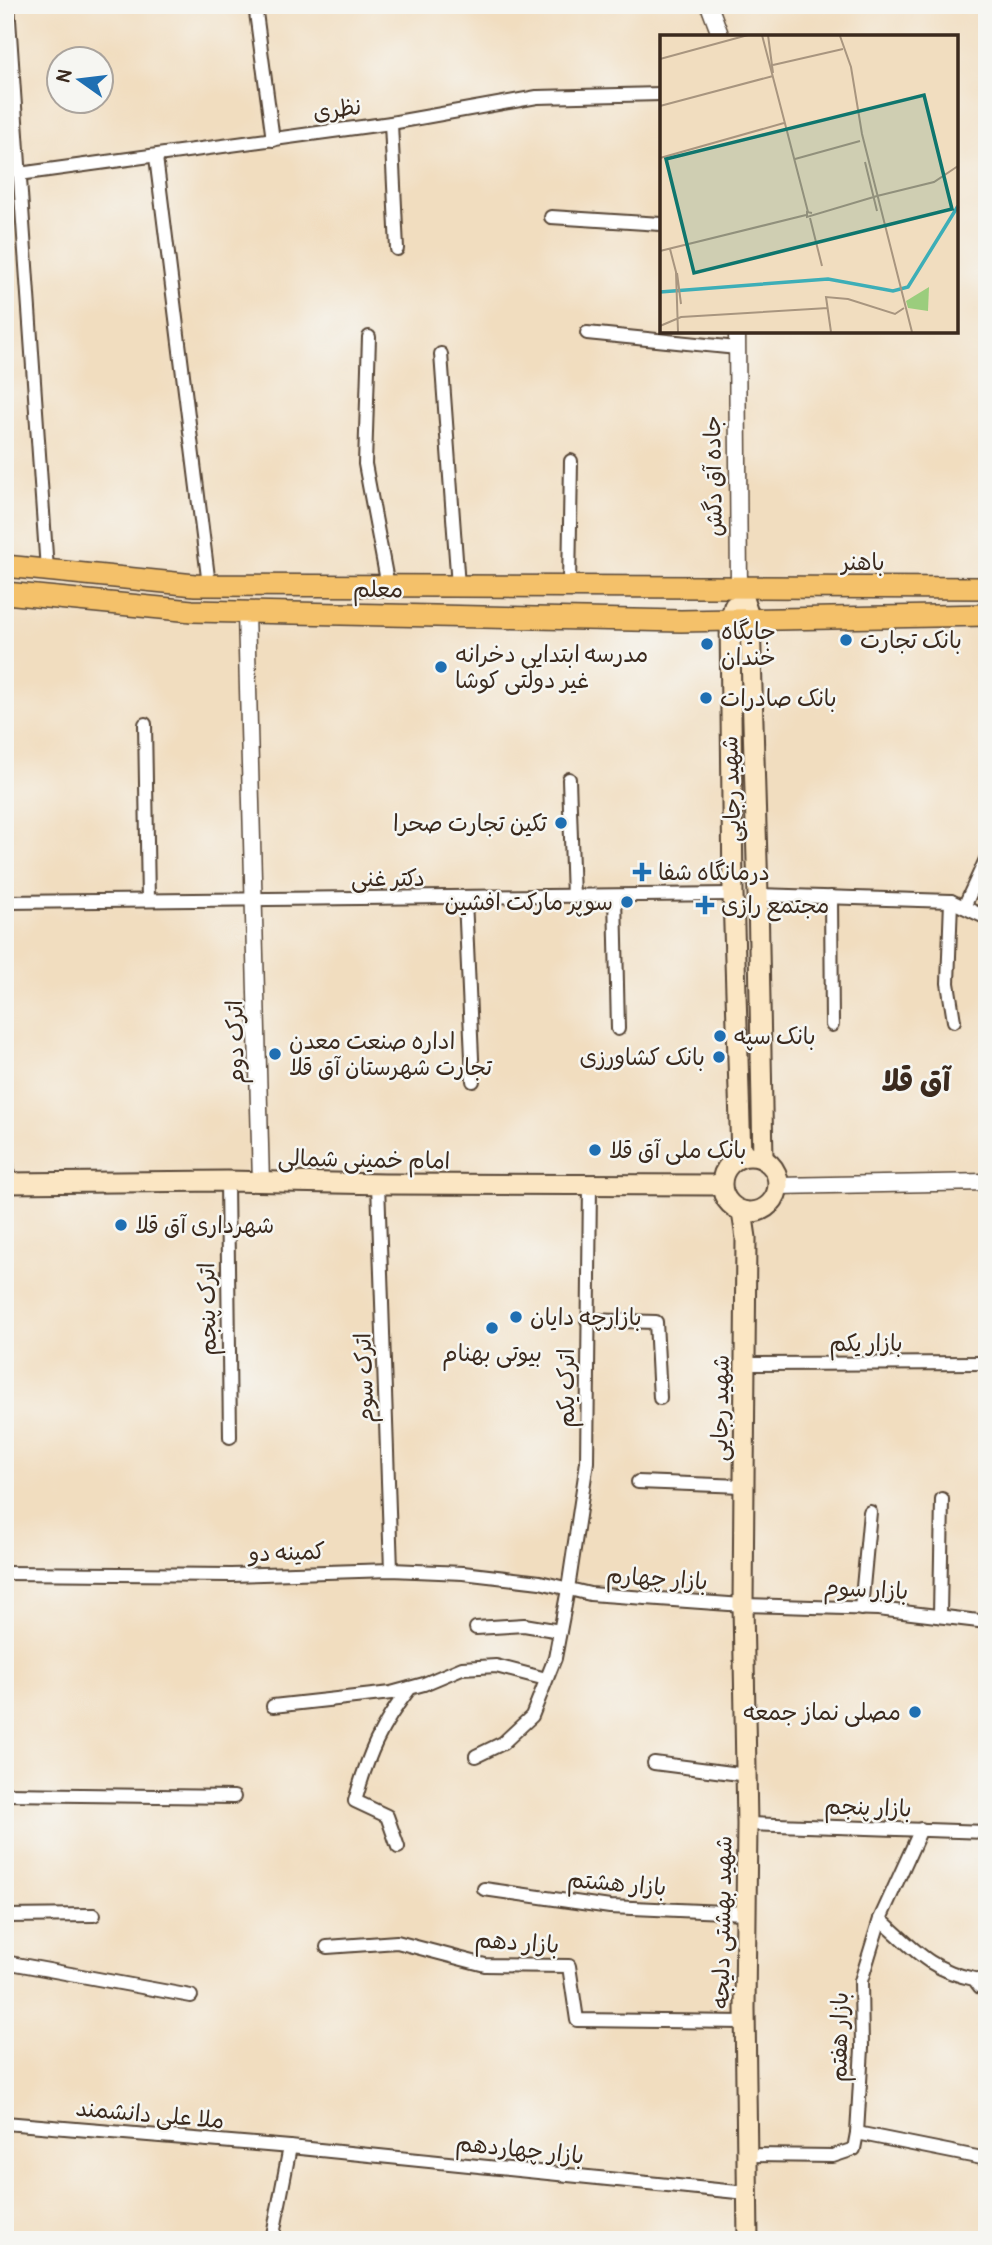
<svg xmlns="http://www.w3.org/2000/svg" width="992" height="2245" font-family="Pangolin,'Playpen Sans Arabic',sans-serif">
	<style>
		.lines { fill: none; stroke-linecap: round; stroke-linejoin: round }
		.minor-casing { stroke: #564536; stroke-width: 16 }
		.tertiary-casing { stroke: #564536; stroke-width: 19 }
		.secondary-casing { stroke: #564536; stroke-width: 23 }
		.primary-casing { stroke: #564536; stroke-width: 24 }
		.minor { stroke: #fff; stroke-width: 12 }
		.tertiary { stroke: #fff; stroke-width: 16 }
		.secondary { stroke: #fbe6c3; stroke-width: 19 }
		.primary { stroke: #f4c16a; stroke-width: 21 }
		.poi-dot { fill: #1f6fb2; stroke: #f6f6f2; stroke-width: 2.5 }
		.labels { text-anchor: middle; stroke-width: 5; stroke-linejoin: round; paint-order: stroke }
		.street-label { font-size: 23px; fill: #3b2a1e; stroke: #f6f6f2 }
		.poi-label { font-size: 23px; fill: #3b2a1e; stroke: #f6f6f2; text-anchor: start }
		.district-label { font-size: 30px; font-weight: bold; fill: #3b2a1e; stroke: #f6f6f2 }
		.inset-river { fill: none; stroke: #3daeb7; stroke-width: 3.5 }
		.inset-road { fill: none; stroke: #a8957f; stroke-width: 2 }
		.view { fill: #0f766e; fill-opacity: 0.15; stroke: #0f766e; stroke-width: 3.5 }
		.inset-edge { fill: none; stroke: #3b2a1e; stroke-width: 3.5 }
	</style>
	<rect width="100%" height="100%" fill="#f6f6f2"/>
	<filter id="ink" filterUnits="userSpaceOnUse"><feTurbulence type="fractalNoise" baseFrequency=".0143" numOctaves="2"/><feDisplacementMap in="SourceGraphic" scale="14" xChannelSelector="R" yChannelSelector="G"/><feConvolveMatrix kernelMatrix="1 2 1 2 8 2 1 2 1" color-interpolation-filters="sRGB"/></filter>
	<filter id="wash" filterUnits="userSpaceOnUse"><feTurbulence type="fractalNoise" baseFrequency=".00686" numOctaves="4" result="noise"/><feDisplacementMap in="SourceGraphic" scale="28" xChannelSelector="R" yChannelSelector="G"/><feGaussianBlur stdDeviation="1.57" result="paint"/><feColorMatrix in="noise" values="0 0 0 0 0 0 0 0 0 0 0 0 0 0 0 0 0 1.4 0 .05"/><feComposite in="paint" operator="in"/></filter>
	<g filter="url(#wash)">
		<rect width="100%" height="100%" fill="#f1ddbf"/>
	</g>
	<g filter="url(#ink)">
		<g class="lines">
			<g class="minor-casing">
				<g id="minor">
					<path d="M8 5 47 570"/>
					<path d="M255 5 273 140"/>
					<path d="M391 123 397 249"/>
					<path d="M156 157 209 585"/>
					<path d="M19 174 391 123 537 97 661 94"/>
					<path d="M551 217 661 224"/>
					<path d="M986 248 987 260"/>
					<path d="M587 333 737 348"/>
					<path d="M369 337 365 464 388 586"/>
					<path d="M441 354 458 586"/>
					<path d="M569 586 571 461"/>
					<path d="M145 724 148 900"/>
					<path d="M569 779 573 897"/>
					<path d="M758 895 951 901 987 918"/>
					<path d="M615 896 618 1029"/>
					<path d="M831 897 832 1025"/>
					<path d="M465 899 473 1081"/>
					<path d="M951 901 948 983 954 1021"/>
					<path d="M5 902 733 894"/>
					<path d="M964 907 987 857"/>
					<path d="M5 1119 8 1183"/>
					<path d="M227 1181 230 1437"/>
					<path d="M378 1184 391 1570"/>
					<path d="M587 1320 656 1322 660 1398"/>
					<path d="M746 1364 987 1363"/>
					<path d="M638 1482 743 1486"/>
					<path d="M5 1573 231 1575 391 1570 463 1573 540 1582 590 1594 743 1605 878 1609 987 1622"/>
					<path d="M861 1609 870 1512"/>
					<path d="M940 1615 942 1499"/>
					<path d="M476 1628 524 1625 560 1631"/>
					<path d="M273 1706 391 1693 424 1684 462 1668 496 1666 546 1679"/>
					<path d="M476 1756 503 1743 532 1716 555 1658 568 1589 587 1462 590 1185"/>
					<path d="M654 1763 747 1775"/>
					<path d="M5 1794 234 1797"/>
					<path d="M747 1824 987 1832"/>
					<path d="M398 1847 387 1816 355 1801C368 1755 380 1726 410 1688"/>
					<path d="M484 1889 610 1907 746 1913"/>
					<path d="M5 1916 94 1915"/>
					<path d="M880 1919C913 1948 929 1970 974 1979L980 1987 987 1988"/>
					<path d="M327 1947 397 1942 485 1965 569 1966 577 2020 745 2022"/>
					<path d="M5 1962 191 1996"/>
					<path d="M5 2123 290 2147 747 2193"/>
					<path d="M857 2133 982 2158"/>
					<path d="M746 2155 833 2156 854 2149 857 2133 862 2048 861 1981 880 1919 921 1829"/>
					<path d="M272 2240 290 2147"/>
				</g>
			</g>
			<g class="tertiary-casing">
				<g id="tertiary">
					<path d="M709 5 721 37"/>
					<path d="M737 331 739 587"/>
					<path d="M246 612 261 1183"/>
					<path d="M778 1186 987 1182"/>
				</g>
			</g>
			<g class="secondary-casing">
				<g id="secondary">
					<path d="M739 587 750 619 758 895 763 1159"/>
					<path d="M734 606 730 620 733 894 741 1157"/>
					<circle cx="750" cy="1184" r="28"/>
					<path d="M5 1183 227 1181 385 1184 721 1185"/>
					<path d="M742 1211 746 1238 743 1605 747 1824 745 2008 748 2240"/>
				</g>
			</g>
			<g class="primary-casing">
				<g id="primary">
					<path d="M5 566 195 585 987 588"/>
					<path d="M5 593 192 611 681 621 987 615"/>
				</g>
			</g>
			<use href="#minor" class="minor"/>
			<use href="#tertiary" class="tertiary"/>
			<use href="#secondary" class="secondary"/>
			<use href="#primary" class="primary"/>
		</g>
	</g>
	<g class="poi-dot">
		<circle cx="846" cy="640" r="7"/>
		<circle cx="707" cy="644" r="7"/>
		<circle cx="441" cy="667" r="7"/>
		<circle cx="706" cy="698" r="7"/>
		<circle cx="561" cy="823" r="7"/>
		<path d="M638.5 861.5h7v7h7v7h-7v7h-7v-7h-7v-7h7z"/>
		<circle cx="627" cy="902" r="7"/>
		<path d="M701.5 894.5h7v7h7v7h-7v7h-7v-7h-7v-7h7z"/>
		<circle cx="720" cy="1036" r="7"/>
		<circle cx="275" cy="1054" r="7"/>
		<circle cx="719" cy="1057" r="7"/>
		<circle cx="595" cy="1150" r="7"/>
		<circle cx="121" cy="1225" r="7"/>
		<circle cx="516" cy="1317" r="7"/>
		<circle cx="492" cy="1328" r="7"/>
		<circle cx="915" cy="1712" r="7"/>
	</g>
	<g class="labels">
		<g class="street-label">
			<text transform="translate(337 109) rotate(-8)" y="8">نظری</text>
			<text transform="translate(713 476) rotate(-91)" y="8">جاده آق دگش</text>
			<text x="863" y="570">باهنر</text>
			<text transform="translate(378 589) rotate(1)" y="8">معلم</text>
			<text transform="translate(731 789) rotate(-92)" y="8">شهید رجایی</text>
			<text x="388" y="886">دکتر غنی</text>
			<text transform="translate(235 1042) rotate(-91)" y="8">اترک دوم</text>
			<text transform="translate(364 1159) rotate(1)" y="8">امام خمینی شمالی</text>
			<text transform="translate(207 1309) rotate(-91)" y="8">اترک پنجم</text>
			<text x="866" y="1351">بازار یکم</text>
			<text transform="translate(364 1378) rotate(-92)" y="8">اترک سوم</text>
			<text transform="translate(566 1388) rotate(-90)" y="8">اترک یکم</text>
			<text transform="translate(720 1408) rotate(-89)" y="8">شهید رجایی</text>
			<text transform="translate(287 1552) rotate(-2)" y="8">کمینه دو</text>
			<text transform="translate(657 1578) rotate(4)" y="8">بازار چهارم</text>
			<text transform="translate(866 1589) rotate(3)" y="8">بازار سوم</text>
			<text transform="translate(868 1807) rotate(2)" y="8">بازار پنجم</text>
			<text transform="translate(617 1883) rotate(5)" y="8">بازار هشتم</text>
			<text transform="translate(722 1922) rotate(-89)" y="8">شهید بهشتی دلیجه</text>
			<text transform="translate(517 1942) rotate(4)" y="8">بازار دهم</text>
			<text transform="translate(839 2037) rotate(-89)" y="8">بازار هفتم</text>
			<text transform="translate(150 2114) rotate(5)" y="8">ملا علی دانشمند</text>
			<text transform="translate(520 2149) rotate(6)" y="8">بازار چهاردهم</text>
		</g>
		<g class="poi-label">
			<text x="721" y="639">جایگاه<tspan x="721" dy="26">خندان</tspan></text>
			<text x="860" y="648">بانک تجارت</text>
			<text x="455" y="662">مدرسه ابتدایی دخرانه<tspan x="455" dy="26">غیر دولتی کوشا</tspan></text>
			<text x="720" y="706">بانک صادرات</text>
			<text x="547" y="831" text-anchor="end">تکین تجارت صحرا</text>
			<text x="658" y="880">درمانگاه شفا</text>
			<text x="613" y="910" text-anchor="end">سوپر مارکت افشین</text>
			<text x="721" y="913">مجتمع رازی</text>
			<text x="734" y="1044">بانک سپه</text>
			<text x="289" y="1049">اداره صنعت معدن<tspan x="289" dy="26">تجارت شهرستان آق قلا</tspan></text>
			<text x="705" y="1065" text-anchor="end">بانک کشاورزی</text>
			<text x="609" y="1158">بانک ملی آق قلا</text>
			<text x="135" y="1233">شهرداری آق قلا</text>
			<text x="530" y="1325">بازارچه دایان</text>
			<text x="492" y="1361" text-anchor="middle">بیوتی بهنام</text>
			<text x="901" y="1720" text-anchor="end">مصلی نماز جمعه</text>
		</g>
		<g class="district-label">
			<text x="916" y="1091">آق قلا</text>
		</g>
	</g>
	<g transform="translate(660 35)">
		<rect width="298" height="298" fill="#f1ddbf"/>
		<path d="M269 252 268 276 248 273 246 266Z" fill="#9bcd7d"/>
		<path class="inset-river" d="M0 257 168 244 233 256 248 252 298 171"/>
		<path class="inset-road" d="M102 0 148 177M108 0 113 38M180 1 191 32 202 99 252 297M0 24 88 0M113 30 183 14M0 71 113 41M0 123 124 88M135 124 200 106M205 127 217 176M217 161 274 147 298 131M152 178 147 177V182L217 161M150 183 162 231M10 214 16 237 18 297M0 216 146 180M17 238 21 269M0 291 21 282 168 273M171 297 166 262 188 264 235 279 244 273"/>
		<path class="view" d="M264 60 292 174 34 238 6 124Z"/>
		<rect width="298" height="298" class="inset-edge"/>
	</g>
	<rect width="992" height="2245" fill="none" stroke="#f6f6f2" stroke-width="28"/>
	<g transform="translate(80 80) rotate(284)"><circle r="33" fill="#f6f6f2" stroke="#aba49d" stroke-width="2"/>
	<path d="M0-5L12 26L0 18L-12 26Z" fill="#1f6fb2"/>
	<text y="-10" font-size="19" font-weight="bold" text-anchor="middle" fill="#3b2a1e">N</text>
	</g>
</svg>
